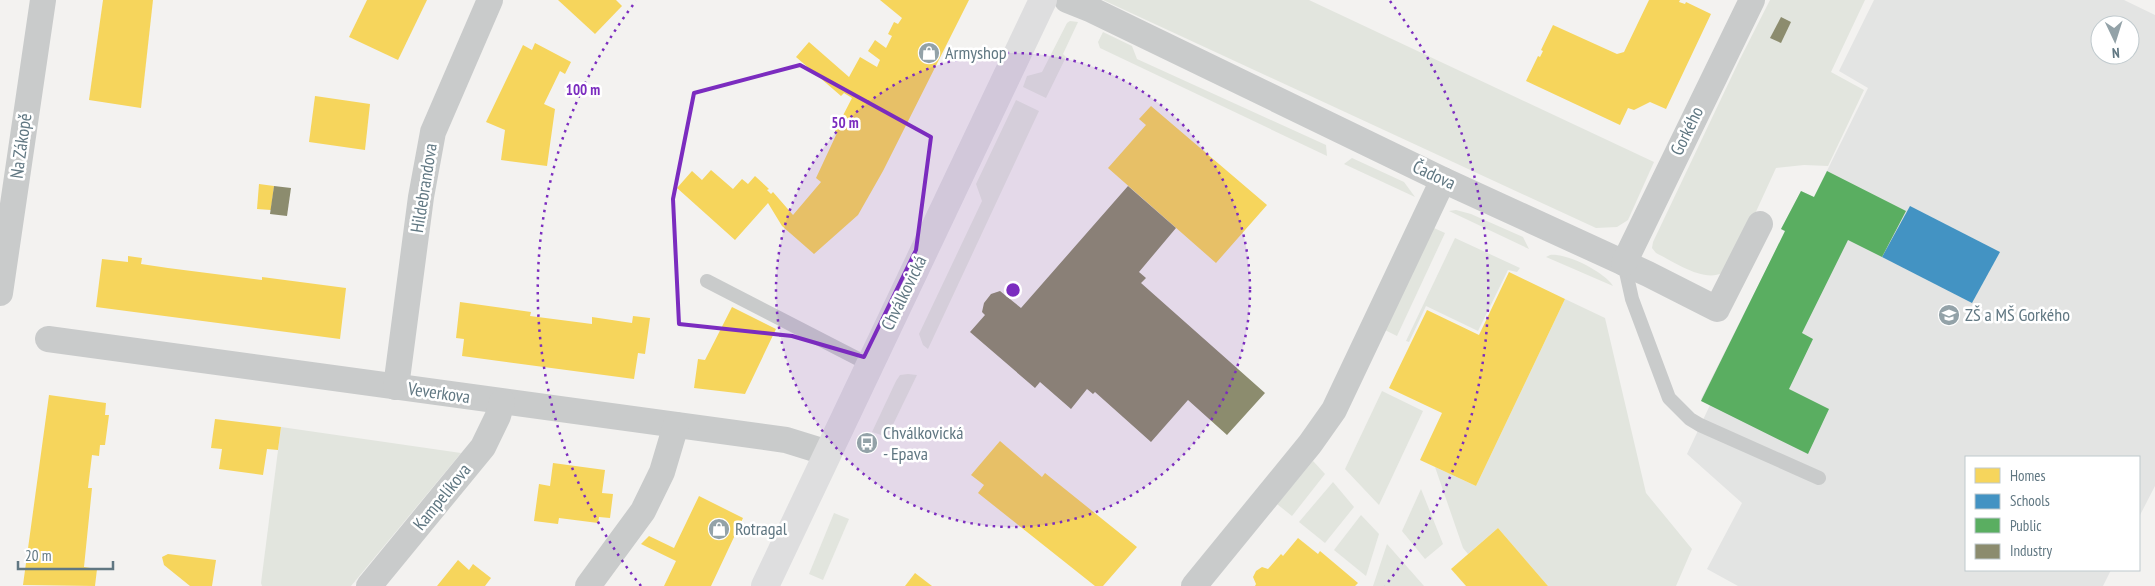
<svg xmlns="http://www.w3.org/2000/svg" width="2155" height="586" font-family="'PT Sans Narrow',sans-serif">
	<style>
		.built { fill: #e3e4e3; fill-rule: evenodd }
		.green { fill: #e2e5de }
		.homes { fill: #f6d55c }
		.schools { fill: #4393c3 }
		.public { fill: #5aae61 }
		.industry { fill: #8c8c6e }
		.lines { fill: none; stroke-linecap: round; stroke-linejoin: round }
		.service { stroke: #c9cbcb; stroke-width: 14 }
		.minor { stroke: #c9cbcb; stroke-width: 26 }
		.primary { stroke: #dededf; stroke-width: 28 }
		.marked { fill: none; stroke: #7b2cbf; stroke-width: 4; stroke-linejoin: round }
		.ring { fill: none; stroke: #7b2cbf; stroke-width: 2.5; stroke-dasharray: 2.5 5 }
		.labels { text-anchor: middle; stroke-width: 5; stroke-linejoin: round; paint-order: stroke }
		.poi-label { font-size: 18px; fill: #607782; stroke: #fff; text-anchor: start }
		.street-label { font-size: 18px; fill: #607782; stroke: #fff }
		.centre { fill: #7b2cbf; stroke: #fff; stroke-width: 2.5 }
		.ring-label { font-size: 15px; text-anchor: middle; font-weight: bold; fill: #7b2cbf; stroke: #fff; stroke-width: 5; stroke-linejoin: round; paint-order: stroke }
	</style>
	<rect width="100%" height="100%" fill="#f3f2f0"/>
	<path class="built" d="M1874 0H2124L2155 15V486L2139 517V457H1966V570H2111L2103 586H1738L1707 569 1742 503 1687 454 1710 405 1701 399 1785 232 1781 229 1801 191 1814 197 1868 88 1839 71ZM2100 25H2130V55H2100Z"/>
	<g class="green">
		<path d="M1103 0H1309L1654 162 1628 220 1617 227 1596 228Z"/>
		<path d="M1770 0H1865L1831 72 1864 90 1828 166 1804 165 1776 168 1732 264C1714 291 1677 263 1656 253L1652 248 1653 242 1740 59Z"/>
		<path d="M1070 21 1078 22 1063 54 1066 57 1046 98 1023 87 1027 76 1042 72 1067 23Z"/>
		<path d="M1103 32 1132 46 1137 59 1326 145 1327 156 1100 48 1098 42Z"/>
		<path d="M1016 100 1039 111 928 349 923 345 919 334 982 201 976 184Z"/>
		<path d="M1352 158 1404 182 1415 197 1344 164Z"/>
		<path d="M1456 210 1471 214 1523 237 1529 249 1449 211Z"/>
		<path d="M1434 228 1445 233 1397 336 1385 330Z"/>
		<path d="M1455 238 1520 268 1517 272 1508 270 1478 331 1426 306 1409 342 1406 341Z"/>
		<path d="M1550 255C1567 253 1604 272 1613 286L1546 257Z"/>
		<path d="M1565 299 1605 318 1646 493 1692 549 1676 586H1548L1498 528 1468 554 1463 548 1435 467 1476 486Z"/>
		<path d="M908 374 917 375 887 437 872 432 896 381 900 375Z"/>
		<path d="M1382 391 1423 411 1379 505 1345 469Z"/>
		<path d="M281 427 461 453 351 586H262L261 583Z"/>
		<path d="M1313 461 1325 474 1292 516 1277 504Z"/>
		<path d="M1333 482 1354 507 1325 543 1299 522Z"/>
		<path d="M1421 489 1443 544 1425 559 1402 531Z"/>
		<path d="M834 513 849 519 823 580 809 574Z"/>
		<path d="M1361 515 1379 534 1366 576 1334 550Z"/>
		<path d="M1387 544 1424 586H1373Z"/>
	</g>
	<g class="homes">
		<path d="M103 0H153L141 108 89 100Z"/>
		<path d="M367 0H427L398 60 349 37Z"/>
		<path d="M558 0H616L622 6 595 34Z"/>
		<path d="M880 0H969L883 171 858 215 814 254 782 226 768 203 735 240 677 188 692 171 702 180 711 170 733 189 742 179 748 184 755 176 769 189 767 190 771 194 773 192 793 215 821 182 816 178 837 133 835 131 852 98 844 93 841 96 796 57 809 42 849 77 860 57 877 67 880 60 868 51 875 40 886 48 892 36 888 34 894 22 898 24 902 18Z"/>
		<path d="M1649 0H1680L1679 2 1685 4 1686 2 1711 14 1666 109 1650 102 1634 110 1628 108 1620 125 1526 81 1538 56 1540 57 1543 51 1541 50 1553 25 1617 54 1624 52Z"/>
		<path d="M535 43 571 62 565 74 560 71 544 104 555 109 547 166 501 160 505 130 486 122 523 45 532 50Z"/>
		<path d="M315 96 370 104 365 150 309 142Z"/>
		<path d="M1151 106 1267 205 1216 263 1108 168 1146 125 1139 119Z"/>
		<path d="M259 184 274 186 271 210 257 209Z"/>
		<path d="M128 256 142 258 141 264 168 268 262 280V277L346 288 340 339 96 307 102 259 128 262Z"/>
		<path d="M1509 272 1565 299 1476 486 1420 460 1442 413 1389 388 1427 310 1479 335Z"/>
		<path d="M460 302 531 312 530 316 592 324V317L632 323 633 316 650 318 645 354 638 353 634 379 462 356 464 339 456 338Z"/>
		<path d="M732 307 776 329 745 394 694 388 698 359 705 360Z"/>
		<path d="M49 395 106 403 105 415H109L105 445H100L99 456 92 455 88 488H92L84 567 97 569 95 586 23 585Z"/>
		<path d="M215 419 281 427 278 450 267 449 263 475 219 469 222 449 211 448Z"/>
		<path d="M1000 441 1042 477 1045 473 1137 547 1103 586H1095L978 493 984 485 971 475Z"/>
		<path d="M553 463 605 470 602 493 613 494 610 518 599 517 598 523 559 518 558 524 534 521 539 484 550 486Z"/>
		<path d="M699 496 743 518 711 586H664L676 561 641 544 649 536 674 548Z"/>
		<path d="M1498 528 1548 586H1466L1451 569Z"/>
		<path d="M1298 538 1318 554 1320 551 1358 583 1355 586H1255L1256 584 1253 577 1256 571 1262 567 1268 569 1281 554 1283 556Z"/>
		<path d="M168 554 216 560 212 586H190L164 565 162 557Z"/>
		<path d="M458 560 469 570 473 564 491 578 485 586H437Z"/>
		<path d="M915 573 932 586H905Z"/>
	</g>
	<path class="schools" d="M1910 206 2000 252 1972 303 1882 257Z"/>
	<path class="public" d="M1827 171 1906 211 1882 257 1848 240 1802 333 1813 339 1789 389 1829 409 1808 454 1701 401 1785 231 1781 229 1801 191 1814 197Z"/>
	<g class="industry">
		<path d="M1781 17 1791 22 1781 43 1770 38Z"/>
		<path d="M274 186 291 188 287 216 270 214Z"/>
		<path d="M1128 186 1176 228 1139 272 1146 278 1141 283 1265 393 1227 435 1188 400 1151 442 1095 392 1093 394 1087 389 1071 409 1040 382 1035 388 970 332 985 315 982 312 984 303 991 294 1000 291 1021 308Z"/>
	</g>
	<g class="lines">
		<g class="service">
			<path d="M1624 263 1632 299 1669 398 1690 419 1700 425 1819 478"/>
			<path d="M707 281 870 365"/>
		</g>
		<g class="minor">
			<path d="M1067 0 1092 10 1443 180 1648 274 1717 309 1760 224"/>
			<path d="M1624 263 1752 0"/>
			<path d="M0 293 43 0"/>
			<path d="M48 339 786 440 828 453"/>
			<path d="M396 387 421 197 433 132 490 0"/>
			<path d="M369 586 483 447 498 416 502 402"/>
			<path d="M588 586 643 511 662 472 676 425"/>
			<path d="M1194 586 1310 444 1334 410 1443 180"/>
		</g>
		<path class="primary" d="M765 586 1043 0"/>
	</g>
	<path class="marked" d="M800 65 931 137 916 250 864 357 792 336 679 324 673 199 694 93Z"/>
	<circle cx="1013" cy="290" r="237" fill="#7b2cbf" fill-opacity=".12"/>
	<g class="ring">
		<circle cx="1013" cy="290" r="237"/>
		<path d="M641 586A475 475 0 0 1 636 1M1390 1A475 475 0 0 1 1385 586"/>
	</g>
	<defs>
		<g id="shop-disc" transform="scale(1.125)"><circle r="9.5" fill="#93a2a8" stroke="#fff"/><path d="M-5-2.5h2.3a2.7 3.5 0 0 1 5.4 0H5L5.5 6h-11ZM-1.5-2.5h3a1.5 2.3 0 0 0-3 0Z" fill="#fff"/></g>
		<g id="school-disc" transform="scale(1.125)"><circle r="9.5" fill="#93a2a8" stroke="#fff"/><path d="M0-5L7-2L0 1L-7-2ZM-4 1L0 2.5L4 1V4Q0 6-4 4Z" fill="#fff"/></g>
		<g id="bus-disc" transform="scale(1.125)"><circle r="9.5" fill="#93a2a8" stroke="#fff"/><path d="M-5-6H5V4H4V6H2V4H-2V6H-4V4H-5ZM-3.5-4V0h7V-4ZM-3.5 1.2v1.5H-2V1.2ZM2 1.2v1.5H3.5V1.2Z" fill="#fff"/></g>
	</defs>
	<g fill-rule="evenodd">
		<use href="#shop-disc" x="929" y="53"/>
		<use href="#school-disc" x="1949" y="315"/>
		<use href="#bus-disc" x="867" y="443"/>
		<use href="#shop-disc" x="719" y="529"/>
	</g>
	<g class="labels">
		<g class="poi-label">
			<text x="945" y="59">Armyshop</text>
			<text x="1965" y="321">ZŠ a MŠ Gorkého</text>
			<text x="883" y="439">Chválkovická<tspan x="883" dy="21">- Epava</tspan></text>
			<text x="735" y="535">Rotragal</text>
		</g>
		<g class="street-label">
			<text transform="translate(1687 131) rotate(-64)" y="6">Gorkého</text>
			<text transform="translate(21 146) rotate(-82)" y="6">Na Zákopě</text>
			<text transform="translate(1434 175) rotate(25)" y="6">Čadova</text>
			<text transform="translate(424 188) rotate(-81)" y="6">Hildebrandova</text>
			<text transform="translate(904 293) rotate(-64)" y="6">Chválkovická</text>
			<text transform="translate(439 393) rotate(8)" y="6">Veverkova</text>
			<text transform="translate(442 497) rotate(-51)" y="6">Kampelíkova</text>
		</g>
	</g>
	<circle cx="1013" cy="290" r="8" class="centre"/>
	<g class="ring-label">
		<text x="583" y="95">100 m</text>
		<text x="845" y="128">50 m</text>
	</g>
	<rect x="1965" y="456" width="175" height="115" fill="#ffffff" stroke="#bfc9cd"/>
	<rect x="1975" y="468" width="25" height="15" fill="#f6d55c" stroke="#bfc9cd"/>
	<text x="2010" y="481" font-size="15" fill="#607782">Homes</text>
	<rect x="1975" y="494" width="25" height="15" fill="#4393c3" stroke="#bfc9cd"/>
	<text x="2010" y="506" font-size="15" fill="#607782">Schools</text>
	<rect x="1975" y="518" width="25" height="15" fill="#5aae61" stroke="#bfc9cd"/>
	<text x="2010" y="531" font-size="15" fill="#607782">Public</text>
	<rect x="1975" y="544" width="25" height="15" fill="#8c8c6e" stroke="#bfc9cd"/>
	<text x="2010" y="556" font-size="15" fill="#607782">Industry</text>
	<g transform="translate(2115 40) rotate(176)"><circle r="24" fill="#ffffff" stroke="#bfc9cd"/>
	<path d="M0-4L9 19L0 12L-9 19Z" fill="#93a2a8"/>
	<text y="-8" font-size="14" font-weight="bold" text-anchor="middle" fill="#607782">N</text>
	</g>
	<path d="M18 561v8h95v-8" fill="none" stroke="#607782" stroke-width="2.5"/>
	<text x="25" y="561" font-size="15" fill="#607782" stroke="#ffffff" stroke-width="4" paint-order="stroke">20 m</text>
</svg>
